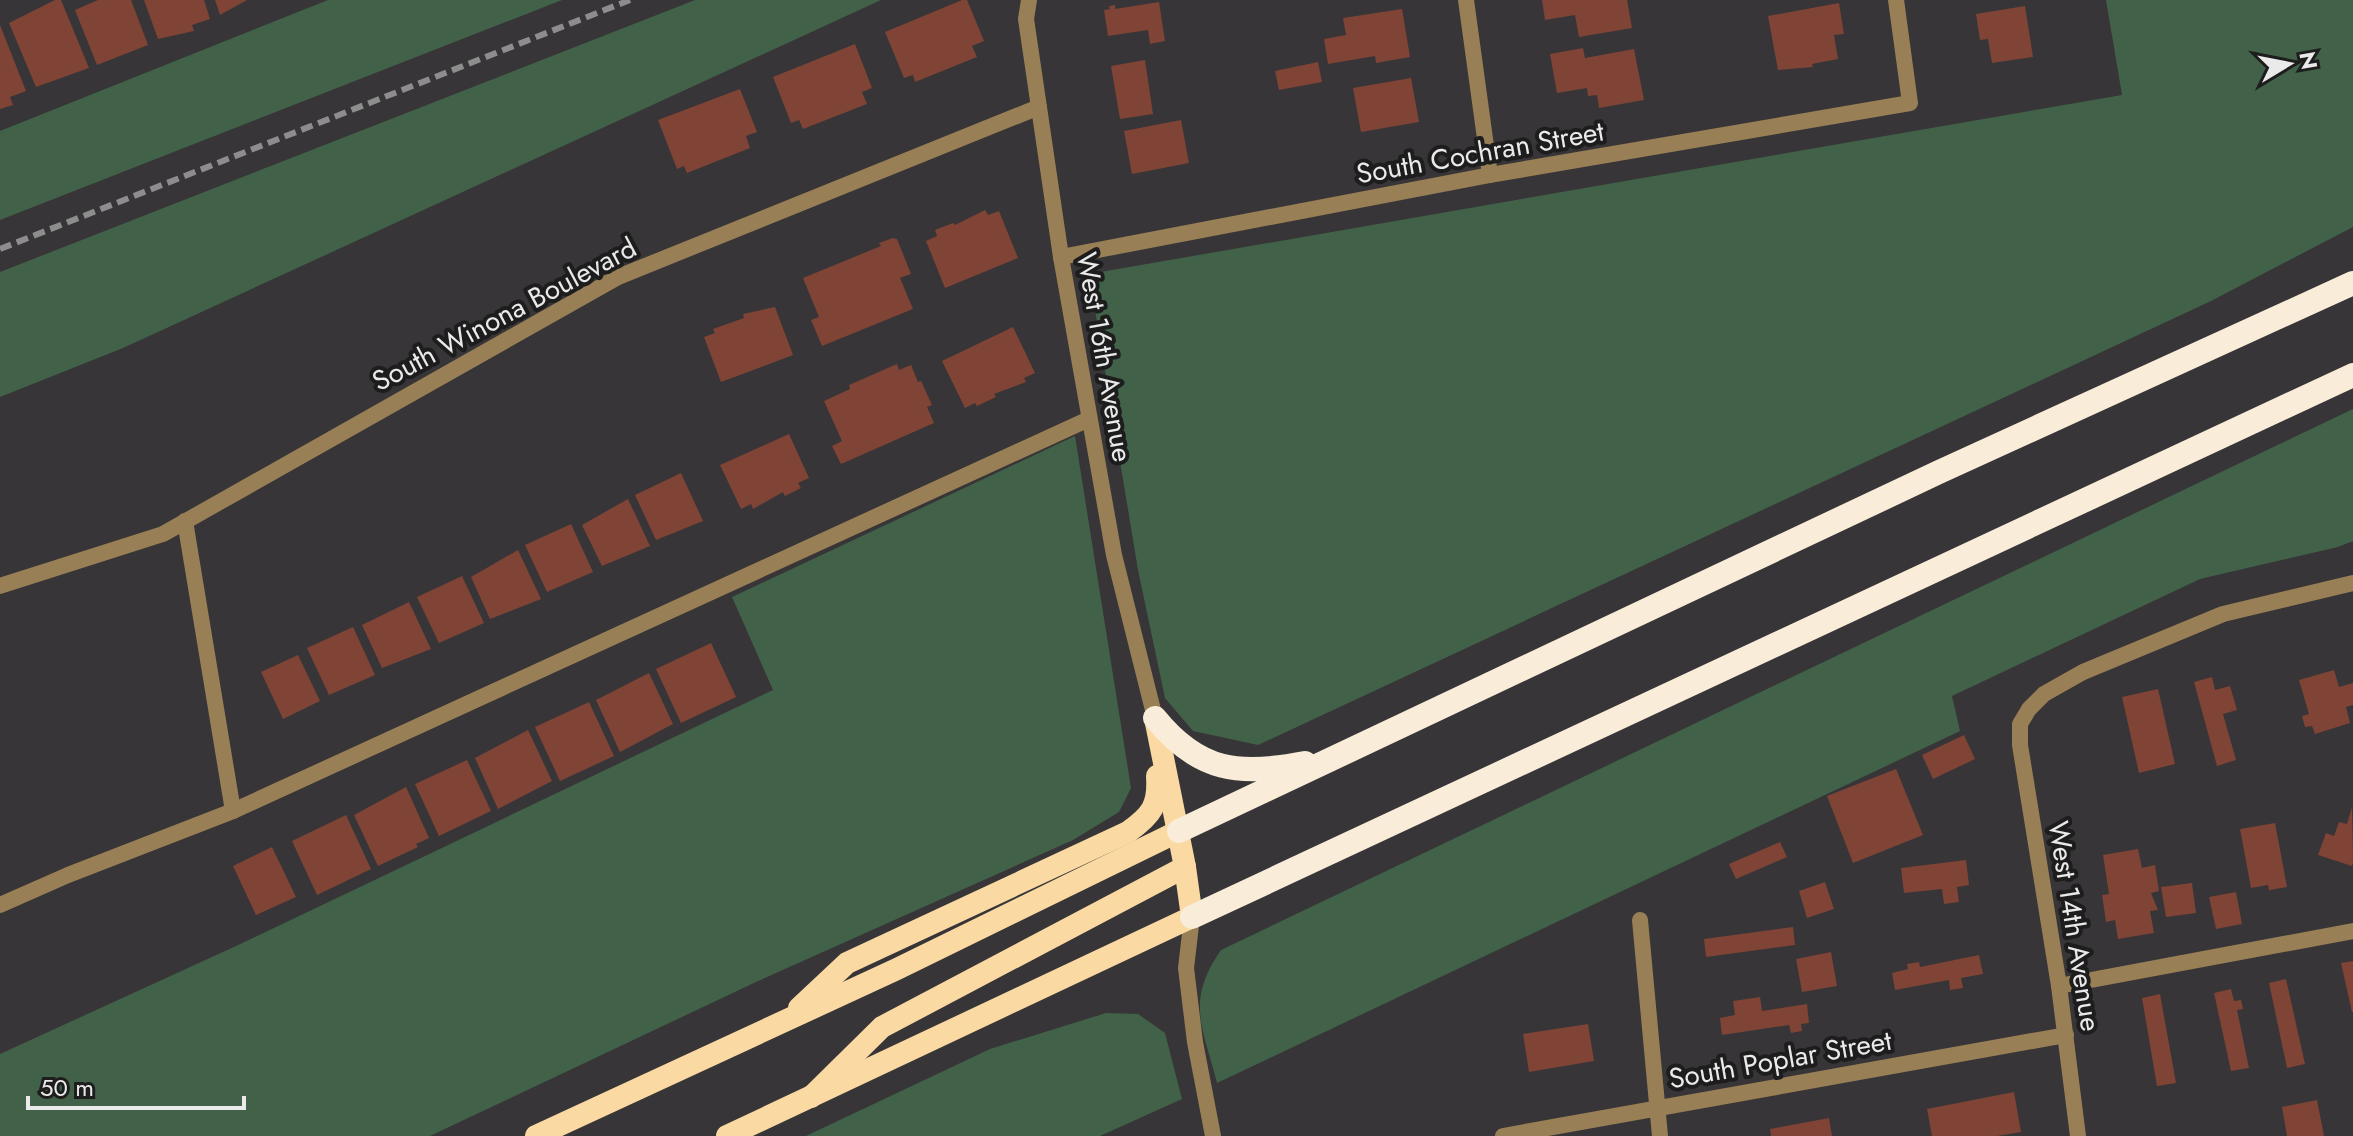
<svg xmlns="http://www.w3.org/2000/svg" width="2353" height="1136" font-family="Jost,sans-serif">
	<style>
		.green { fill: #416248 }
		.building { fill: #7f4435 }
		.lines { fill: none; stroke-linecap: round; stroke-linejoin: round }
		.minor { stroke: #987f55; stroke-width: 16 }
		.tertiary { stroke: #987f55; stroke-width: 16 }
		.trunk { stroke: #fad9a2; stroke-width: 22 }
		.motorway { stroke: #f9ecd9; stroke-width: 24 }
		.rail { stroke: #8e8d8e; stroke-width: 6; stroke-dasharray: 12 6; stroke-linecap: butt }
		.labels { text-anchor: middle; stroke-width: 8; stroke-linejoin: round; paint-order: stroke }
		.street-label { font-size: 28px; fill: #ebeaeb; stroke: #1e1d1e }
	</style>
	<rect width="100%" height="100%" fill="#373537"/>
	<g class="green">
		<path d="M328 0H562L0 220V131Z"/>
		<path d="M695 0H881L123 348 0 397V272Z"/>
		<path d="M2106 0H2353V227L2211 301 1258 745 1193 731 1165 698 1138 570 1089 274 2122 95Z"/>
		<path d="M2353 409V541L2338 547 2200 579 1952 696 1960 731 1217 1083C1203 1027 1185 1002 1221 950Z"/>
		<path d="M1075 436 1131 788 1119 812 1073 840 756 982 430 1136H0V1054L236 946 773 690 732 597Z"/>
		<path d="M1106 1013 1138 1014 1165 1033 1182 1099 1100 1136H806L990 1049Z"/>
	</g>
	<g class="building">
		<path d="M55 0H61L89 68 36 87 9 23Z"/>
		<path d="M131 0 148 45 97 65 75 10 98 0Z"/>
		<path d="M144 0H204L210 19 192 25 194 31 158 39Z"/>
		<path d="M215 0H247L220 15Z"/>
		<path d="M962 0H967L984 41 972 46 977 57 915 82 913 75 904 78 885 32Z"/>
		<path d="M1542 0H1627L1632 28 1579 37 1575 15 1545 20Z"/>
		<path d="M1159 2 1165 41 1150 44 1148 30 1108 36 1104 10 1110 9 1109 6 1115 5V9Z"/>
		<path d="M1839 3 1844 34 1834 35 1838 59 1812 64 1813 67 1778 70 1768 16Z"/>
		<path d="M2025 6 2033 57 1992 63 1988 39 1980 40 1976 14Z"/>
		<path d="M1402 9 1410 57 1376 63 1375 56 1328 64 1324 39 1346 35 1343 18Z"/>
		<path d="M0 25 26 91 10 97 13 105 0 109Z"/>
		<path d="M855 44 872 88 862 92 867 104 803 129 799 120 791 123 773 77Z"/>
		<path d="M1583 48 1585 58 1634 49 1644 100 1599 108 1597 95 1588 96 1587 88 1557 93 1550 54Z"/>
		<path d="M1145 60 1153 114 1120 119 1111 66Z"/>
		<path d="M1318 62 1322 82 1279 90 1275 71Z"/>
		<path d="M1411 78 1419 122 1361 132 1353 88Z"/>
		<path d="M740 89 757 132 746 136 750 148 687 173 684 166 677 169 658 120Z"/>
		<path d="M1181 120 1189 163 1132 174 1124 131Z"/>
		<path d="M985 210 988 215 999 211 1018 258 945 288 926 241 937 236 935 230 953 223 955 225Z"/>
		<path d="M893 238 897 239 911 274 900 278 913 309 822 346 811 320 819 317 803 278 881 246 879 243Z"/>
		<path d="M775 307 793 355 721 382 704 337 715 333 713 329 744 318 743 314Z"/>
		<path d="M1013 327 1035 373 1024 378 1026 382 994 394 996 397 977 406 975 403 965 408 942 361Z"/>
		<path d="M897 364 899 370 911 365 918 382 921 381 932 405 927 407 934 423 841 464 832 446 842 441 824 401 850 389 849 385Z"/>
		<path d="M789 434 809 478 798 483 801 488 785 496 783 492 753 509 751 504 741 509 720 465Z"/>
		<path d="M681 473 703 521 656 540 635 495Z"/>
		<path d="M628 499 650 546 602 566 582 525Z"/>
		<path d="M571 524 593 572 547 592 525 545Z"/>
		<path d="M518 550 541 599 490 619 471 577Z"/>
		<path d="M462 576 484 623 439 643 417 597Z"/>
		<path d="M409 602 431 649 382 668 362 625Z"/>
		<path d="M353 627 375 675 329 695 307 648Z"/>
		<path d="M711 643 736 697 681 723 656 669Z"/>
		<path d="M298 655 320 701 283 719 261 672Z"/>
		<path d="M2334 670 2339 687 2353 683V705L2346 707 2350 723 2315 734 2312 726 2305 727 2302 716 2309 714 2299 680Z"/>
		<path d="M649 673 673 724 620 752 596 700Z"/>
		<path d="M2212 677 2215 690 2230 686 2237 710 2223 714 2236 760 2217 766 2194 682Z"/>
		<path d="M2158 689 2175 764 2139 773 2122 697Z"/>
		<path d="M589 702 614 756 560 781 535 727Z"/>
		<path d="M528 730 552 781 498 809 475 758Z"/>
		<path d="M1964 735 1975 759 1933 779 1922 755Z"/>
		<path d="M467 760 491 811 439 836 415 784Z"/>
		<path d="M1896 769 1923 835 1853 863 1827 796Z"/>
		<path d="M406 787 429 838 416 844 418 847 378 866 354 815Z"/>
		<path d="M2352 807 2353 862 2352 866 2318 855 2326 833 2334 836 2339 822 2347 824Z"/>
		<path d="M346 815 371 869 317 895 292 841Z"/>
		<path d="M2275 823 2287 887 2269 890 2268 885 2251 888 2240 829Z"/>
		<path d="M1780 842 1787 857 1736 879 1729 864Z"/>
		<path d="M272 847 296 897 256 915 233 866Z"/>
		<path d="M2138 849 2142 868 2155 865 2159 891 2151 893 2158 910 2150 911 2154 933 2118 939 2115 920 2106 922 2102 895 2109 894 2103 855Z"/>
		<path d="M1966 860 1969 885 1957 887 1959 902 1944 904 1942 889 1904 893 1901 868Z"/>
		<path d="M1825 882 1834 909 1807 918 1799 891Z"/>
		<path d="M2192 883 2196 913 2166 917 2161 887Z"/>
		<path d="M2236 892 2242 924 2216 929 2209 897Z"/>
		<path d="M1793 927 1795 945 1706 957 1704 939Z"/>
		<path d="M1831 952 1837 986 1802 992 1796 959Z"/>
		<path d="M1979 955 1983 974 1961 978 1963 988 1950 990 1949 980 1895 990 1892 973 1908 969 1907 964 1919 962 1920 967Z"/>
		<path d="M2353 961V1012H2352L2341 963Z"/>
		<path d="M2286 979 2305 1064 2287 1068 2269 983Z"/>
		<path d="M2231 989 2234 1001 2241 1000 2243 1009 2237 1010 2249 1068 2231 1071 2214 993Z"/>
		<path d="M2160 994 2176 1083 2157 1086 2142 998Z"/>
		<path d="M1760 997 1762 1011 1807 1004 1809 1023 1801 1024 1802 1031 1791 1033 1789 1025 1722 1035 1720 1018 1735 1015 1733 1001Z"/>
		<path d="M1588 1024 1594 1061 1529 1072 1523 1034Z"/>
		<path d="M2014 1092 2021 1132 1997 1136H1932L1927 1109Z"/>
		<path d="M2317 1100 2324 1136H2287L2282 1107Z"/>
		<path d="M1829 1118 1832 1136H1771L1770 1129Z"/>
	</g>
	<g class="lines">
		<g class="minor">
			<path d="M1466 0 1490 175"/>
			<path d="M1061 257 1490 175 1910 103 1896 0"/>
			<path d="M185 521 233 811"/>
			<path d="M0 586 163 534 618 277 1039 107"/>
			<path d="M0 905 68 875 233 811 1089 419"/>
			<path d="M1192 917 1186 968 1195 1042 1213 1136"/>
			<path d="M1640 920 1660 1136"/>
			<path d="M2059 986 2353 931"/>
			<path d="M1503 1136 2066 1035"/>
			<path d="M2078 1136 2059 986 2020 745V724L2029 709 2044 694 2083 672 2223 614 2353 583"/>
		</g>
		<path class="tertiary" d="M1029 0 1026 19 1061 257 1114 555 1155 718"/>
		<g class="trunk">
			<path d="M799 1008 847 963 1128 832C1152 815 1159 805 1157 776"/>
			<path d="M811 1097 882 1027 1185 867 1155 718"/>
			<path d="M536 1136 897 969 1179 831"/>
			<path d="M727 1136 1192 917 1185 867"/>
		</g>
		<g class="motorway">
			<path d="M1155 718C1199 772 1239 776 1305 763"/>
			<path d="M1179 831 1939 472 2353 283"/>
			<path d="M1192 917 2353 375"/>
		</g>
		<path class="rail" d="M0 249 630 0"/>
	</g>
	<g class="labels">
		<g class="street-label">
			<text transform="translate(1480 152) rotate(-10)" y="10">South Cochran Street</text>
			<text transform="translate(504 314) rotate(-28)" y="10">South Winona Boulevard</text>
			<text transform="translate(1105 357) rotate(80)" y="10">West 16th Avenue</text>
			<text transform="translate(2075 926) rotate(81)" y="10">West 14th Avenue</text>
			<text transform="translate(1780 1059) rotate(-10)" y="10">South Poplar Street</text>
		</g>
	</g>
	<g transform="translate(2289 64) rotate(80)" stroke="#1e1d1e" stroke-width="6" paint-order="stroke">
	<path d="M0-6L14 30L0 20L-14 30Z" fill="#ebeaeb"/>
	<text y="-12" font-size="22" font-weight="bold" text-anchor="middle" fill="#ebeaeb">N</text>
	</g>
	<path d="M28 1096v12h216v-12" fill="none" stroke="#ebeaeb" stroke-width="4"/>
	<text x="40" y="1096" font-size="24" fill="#ebeaeb" stroke="#1e1d1e" stroke-width="6" paint-order="stroke">50 m</text>
</svg>
